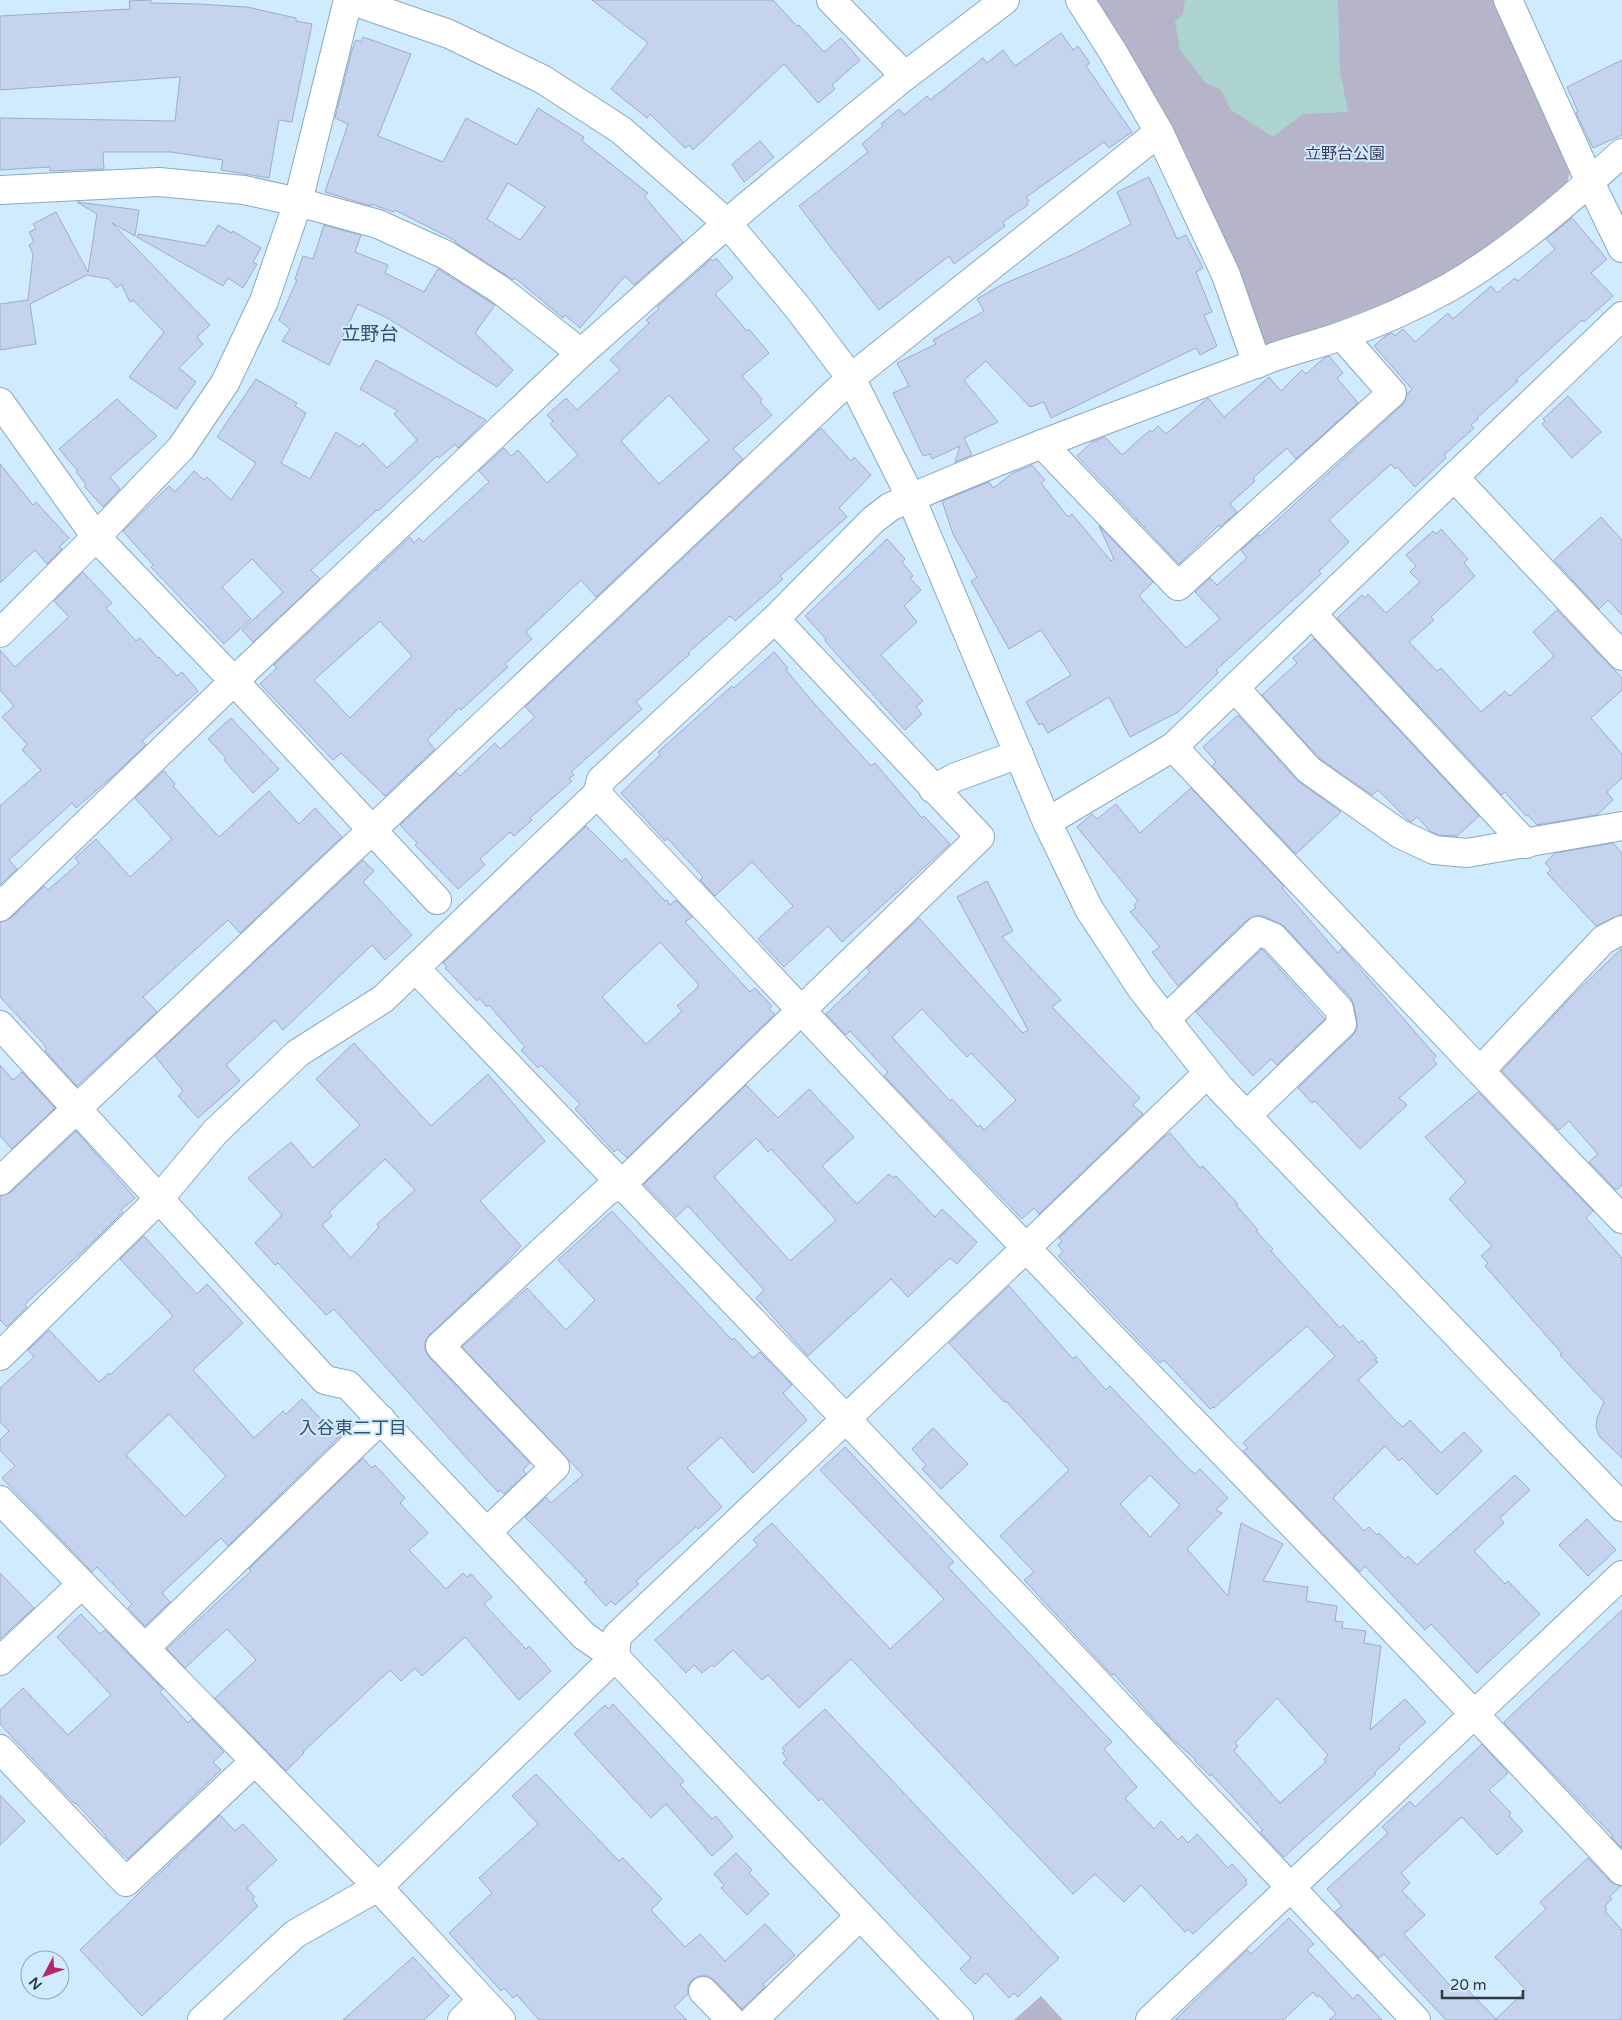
<svg xmlns="http://www.w3.org/2000/svg" width="1622" height="2020" font-family="'Varela Round','Noto Sans JP',sans-serif">
	<style>
		.green { fill: #b5b4c9 }
		.water { fill: #acd3d0 }
		.building { fill: #c5d3ef; stroke: #9daccb; fill-rule: evenodd }
		.lines { fill: none; stroke-linecap: round; stroke-linejoin: round }
		.minor-casing { stroke: #89a9c0; stroke-width: 30 }
		.minor { stroke: #fff; stroke-width: 28 }
		.labels { text-anchor: middle; stroke-width: 4; stroke-linejoin: round; paint-order: stroke }
		.park-label { font-size: 16px; fill: #3d3862; stroke: #d0ebfe }
		.neighbourhood-label { font-size: 18px; fill: #365267; stroke: #d0ebfe }
		.quarter-label { font-size: 19px; fill: #365267; stroke: #d0ebfe }
	</style>
	<rect width="100%" height="100%" fill="#d0ebfe"/>
	<g class="green">
		<path d="M1090 0H1493L1570 171 1567 184 1445 279 1271 348 1262 345Z"/>
		<path d="M1041 1996 1063 2020H1014Z"/>
	</g>
	<path class="water" d="M1185 0H1338L1340 71 1348 112 1303 114 1273 137 1231 110 1221 90 1206 83 1180 50 1175 21 1183 14Z"/>
	<g class="building">
		<path d="M151 0V3L199 4 247 7 296 18V21L312 24 292 122 279 120 269 178 221 170 223 160 171 152H103L104 169 50 171V167L0 170V118L175 121 180 77 0 90V16L130 9 129 1Z"/>
		<path d="M592 0H773L797 26 799 25 824 52 841 38 860 60 832 85 835 89 818 103 784 64 693 150 689 145 685 148 650 114 647 118 611 89 648 43Z"/>
		<path d="M1061 33 1073 50 1078 46 1090 63 1086 66 1132 132 1109 148 1104 142 1026 197 1029 201 1026 203 1028 205 1003 222 1005 226 954 264 949 256 879 310 799 206 868 152 862 144 883 126 881 124 899 109 904 115 927 96 930 100 983 58 987 63 1003 50 1015 66Z"/>
		<path d="M363 37 411 54 378 136 443 162 466 118 517 145 538 108 584 137 582 141 648 193 644 196 683 242 634 285 625 276 580 328 565 315 563 318 515 278 513 280 455 242 456 241 395 210 394 212 371 204V206L325 192 348 124 335 118 352 50 356 40 361 42ZM508 183 545 207 520 240 487 219Z"/>
		<path d="M1622 60V135L1593 148 1576 113 1578 112 1567 87Z"/>
		<path d="M760 141 774 157 744 182 732 164Z"/>
		<path d="M1149 177 1177 239 1186 235 1203 268 1196 272 1212 312 1204 315 1217 346 1200 355 1196 348 1051 418 1044 402 1030 407 986 361 964 380 998 422 964 438 972 455 955 462 960 446 932 459 930 454 923 456 893 393 909 386 897 363 936 344 933 340 984 311 977 299 1001 285 1074 254 1131 224 1117 192Z"/>
		<path d="M77 202 139 210 135 236 112 223 210 325 197 337 203 344 179 368 196 382 176 409 129 377 164 332 133 300 130 302 121 284 117 288 109 279 87 275 30 304 36 344 0 350V304L28 300 33 254 29 245 34 242 29 232 36 229 33 224 56 212 88 272 97 214Z"/>
		<path d="M1572 218 1607 259 1591 273 1613 296 1584 322 1582 320 1516 380 1518 381 1477 418 1478 419 1471 425 1474 428 1444 455 1446 458 1415 487 1397 467 1395 469 1391 464 1329 520 1349 542 1319 571 1321 574 1216 670 1218 673 1178 712 1130 737 1109 697 1048 733 1042 723 1039 725 1026 702 1071 675 1041 630 1009 649 971 581 977 577 953 534 942 501 989 482 993 488 1013 473 1032 465 1045 480 1041 483 1068 517 1072 514 1111 561 1114 559 1099 526 1153 582 1139 596 1186 648 1220 619 1195 592 1210 578 1217 585 1247 558 1241 550 1258 535 1260 536 1402 405 1407 394 1412 389 1374 346 1385 336 1392 333 1395 336 1403 329 1415 342 1448 313 1453 319 1491 286 1497 293 1515 278 1518 281 1555 249 1546 239Z"/>
		<path d="M218 225 232 233 233 231 261 248 253 262 257 264 243 288 228 278 223 286 137 237 138 234 205 246Z"/>
		<path d="M324 225 361 235 355 252 388 265 385 273 424 292 438 269 490 302 495 305 475 333 513 370 497 387 389 319 358 304 329 365 282 341 290 329 279 320 297 280 295 279 303 256 313 259Z"/>
		<path d="M716 258 733 278 715 294 747 331 749 329 769 353 742 376 762 399 760 402 772 415 733 449 743 459 596 597 581 580 526 632 532 639 505 664 508 667 461 710 459 708 427 740 435 749 385 796 341 753 333 760 260 684 277 668 274 665 410 537 414 543 419 538 423 542 489 482 479 471 504 448 511 456 518 450 547 483 578 455 550 424 553 421 547 415 566 398 577 410 620 370 610 360 649 323 646 320 659 309 657 307 711 259 713 261ZM669 395 709 440 659 484 621 441ZM380 621 412 656 350 718 314 680Z"/>
		<path d="M1329 356 1343 373 1337 378 1358 403 1296 459 1287 448 1253 478 1255 481 1230 504 1237 512 1220 527 1219 525 1179 564 1077 456 1092 442 1105 437 1122 455 1150 430 1152 432 1158 426 1166 434 1208 398 1224 417 1269 377 1281 391 1302 370 1306 374 1324 358Z"/>
		<path d="M376 360 486 420 458 448 455 444 439 458 437 456 378 511 377 510 311 570 320 579 253 642 242 630 283 592 252 559 222 587 251 619 224 644 151 567 153 565 123 531 169 486 175 492 194 471 204 480 207 477 231 500 256 463 217 437 256 379 297 403 295 406 306 413 281 463 310 479 336 432 360 447 363 443 387 468 417 440 394 414 398 411 360 389Z"/>
		<path d="M1568 396 1601 432 1572 458 1542 424 1545 421 1543 419Z"/>
		<path d="M117 399 157 436 110 477 120 489 103 507 84 486 86 484 76 472 78 471 59 449Z"/>
		<path d="M821 428 851 461 854 457 871 475 839 508 847 517 780 576 783 579 735 621 730 616 688 653 690 654 636 702 642 709 571 772 574 775 569 778 572 781 530 818 532 820 514 836 510 832 480 859 485 865 458 889 415 845 417 843 400 825 456 772 460 776 495 743 500 749 535 717 525 707Z"/>
		<path d="M0 464 33 505 36 502 69 538 59 547 62 549 47 564 35 550 0 583Z"/>
		<path d="M1601 517 1622 540V615L1608 600 1599 609 1554 560Z"/>
		<path d="M1441 529 1468 559 1464 563 1475 576 1434 614 1431 617 1434 620 1409 642 1437 671 1441 668 1481 712 1505 691 1510 696 1554 656 1533 632 1557 610 1622 678V690L1591 718 1622 754V778L1607 792 1613 800 1597 815 1537 825 1528 815 1526 816 1505 792 1502 795 1337 618 1362 595 1365 598 1368 594 1386 613 1420 582 1410 572 1416 566 1406 555 1433 531 1436 534Z"/>
		<path d="M887 539 905 559 902 562 913 576 910 578 921 590 904 606 917 622 881 655 923 701 916 707 922 714 905 730 840 658 825 641 826 639 805 616Z"/>
		<path d="M83 572 112 603 106 608 136 641 140 638 158 658 159 657 177 676 182 672 198 691 142 741 146 745 114 775 76 808 72 803 9 860 17 869 0 885V806L41 770 22 750 27 744 2 717 14 706 0 690V650L15 667 69 617 54 601Z"/>
		<path d="M1314 639 1479 816 1457 836 1438 835 1430 831 1417 817 1411 822 1408 820 1378 790 1372 795 1319 758 1262 695 1297 663 1293 658Z"/>
		<path d="M774 652 788 668 786 670 812 701 871 766 875 763 922 818 924 816 950 844 842 942 828 926 784 967 758 939 793 906 752 862 715 896 700 880 703 877 667 838 665 841 621 793 660 755 658 752 732 686 734 688Z"/>
		<path d="M1237 716H1239L1298 781 1341 812 1296 854 1212 766 1216 762 1203 747Z"/>
		<path d="M231 718 279 769 253 793 224 760 226 758 208 739Z"/>
		<path d="M164 771 175 784 173 786 219 837 269 791 299 824 315 808 342 837 240 933 228 920 143 997 157 1012 77 1086 45 1051 47 1050 43 1043 0 997V922L11 918 44 886 48 890 79 863 75 858 96 839 130 877 172 839 135 798Z"/>
		<path d="M1191 788 1284 886 1282 888 1338 953 1342 948 1436 1056 1433 1060 1437 1064 1399 1098 1407 1105 1360 1149 1315 1101 1312 1103 1298 1088 1353 1035 1357 1029V1021L1354 1006 1351 998 1284 926 1264 916H1256L1247 920 1178 986 1152 952 1160 947 1130 912 1136 908 1134 905 1138 901 1077 827 1092 814 1097 819 1116 804 1140 833Z"/>
		<path d="M586 826 622 862 625 858 665 901 667 900 670 905 676 900 692 917 685 922 750 992 755 988 772 1006 769 1009 775 1014 627 1158 618 1149 614 1152 575 1109 580 1104 541 1065 538 1068 521 1050 525 1047 489 1005 487 1007 479 998 477 1001 445 968 447 967 443 963ZM660 942 698 984V987L677 1006 682 1011 646 1044 602 997Z"/>
		<path d="M1613 843 1622 853V914L1596 926 1547 873 1551 870 1545 863 1555 853Z"/>
		<path d="M363 860 374 871 363 882 412 935 385 960 372 945 283 1030 275 1020 226 1065 240 1081 198 1118 178 1096 183 1091 155 1056Z"/>
		<path d="M987 881 1013 931 1002 937 1061 1000 1052 1007 1140 1098 1133 1105 1143 1114 1039 1214 1034 1208 1022 1219 884 1076 888 1072 850 1031 846 1035 826 1014 870 972 867 968 919 918 1023 1033 1028 1030 957 897ZM922 1009 967 1057 971 1053 1016 1100 984 1130 980 1125 978 1127 952 1099 950 1101 892 1037Z"/>
		<path d="M1622 948V1185L1616 1190 1589 1162 1598 1154 1569 1121 1559 1130 1502 1071 1571 997Z"/>
		<path d="M1262 949 1325 1019 1277 1065 1271 1059 1253 1076 1196 1012Z"/>
		<path d="M354 1043 431 1126 488 1074 545 1141 480 1201 521 1246 502 1267 429 1335 425 1342V1350L429 1357 530 1463 523 1470 526 1474 504 1494 501 1490 498 1492 471 1463 334 1309 326 1315 278 1263 275 1265 255 1243 282 1215 248 1178 291 1142 313 1168 360 1125 316 1079ZM385 1159 415 1190 377 1224 379 1227 351 1258 322 1225 332 1216 329 1212Z"/>
		<path d="M0 1065 13 1080 22 1072 55 1108 12 1149 0 1136Z"/>
		<path d="M746 1085 778 1118 809 1089 854 1137 822 1166 857 1204 889 1174 893 1178 896 1176 935 1217 942 1209 977 1242 957 1264 950 1258 908 1297 891 1279 808 1356 756 1298 764 1290 688 1206 676 1217 644 1184ZM756 1138 768 1152 771 1149 836 1220 790 1261 714 1177Z"/>
		<path d="M1478 1092 1593 1211 1586 1218 1622 1258V1458L1599 1436 1596 1427 1597 1418 1604 1402 1560 1355 1562 1354 1558 1349 1485 1266 1488 1263 1481 1256 1492 1246 1449 1199 1466 1182 1425 1137Z"/>
		<path d="M76 1131 135 1198 121 1210 123 1212 94 1241 28 1301 25 1305 27 1307 7 1327 0 1320V1196L11 1192Z"/>
		<path d="M1170 1133 1200 1168 1203 1166 1224 1189 1238 1204 1236 1205 1258 1230 1256 1231 1273 1249 1271 1251 1340 1328 1343 1325 1359 1343 1362 1340 1377 1358 1375 1360 1378 1362 1358 1380 1394 1419 1403 1427 1410 1420 1441 1453 1464 1432 1482 1451 1437 1495 1402 1458 1399 1461 1385 1446 1333 1498 1364 1531 1369 1527 1377 1535 1379 1533 1405 1559 1408 1556 1417 1565 1515 1475 1530 1490 1500 1518 1504 1523 1474 1551 1505 1584 1508 1581 1540 1614 1477 1673 1431 1624 1425 1630 1365 1566 1360 1572 1243 1451 1248 1448 1243 1443 1335 1356 1307 1326 1214 1408 1213 1407 1210 1409 1164 1360 1160 1363 1058 1256 1063 1252 1058 1245 1062 1241 1059 1238 1164 1137Z"/>
		<path d="M612 1211 732 1340 734 1338 753 1358 760 1352 792 1385 783 1393 807 1420 753 1473 721 1437 687 1468 722 1507 698 1529 696 1527 636 1581 639 1584 615 1605 611 1601 606 1606 584 1582 587 1580 525 1517 546 1497 551 1503 583 1475 462 1347 527 1288 566 1330 595 1300 558 1260Z"/>
		<path d="M144 1236 197 1294 207 1284 243 1323 193 1370 254 1438 283 1411 286 1414 302 1399 324 1422 328 1419 342 1434 228 1546 221 1538 162 1593 170 1602 145 1626 128 1608 132 1604 97 1567 92 1572 2 1478 15 1466 0 1450V1440L9 1431 0 1422V1388L34 1357 28 1350 49 1330 99 1382 109 1373 110 1375 173 1316 120 1259ZM169 1414 226 1476 185 1517 126 1455Z"/>
		<path d="M1009 1286 1073 1359 1076 1356 1106 1390 1110 1386 1187 1467 1195 1474 1200 1469 1228 1498 1216 1510 1222 1513 1187 1549 1228 1596 1241 1523 1283 1544 1263 1581 1308 1587 1306 1601 1337 1606 1335 1621 1343 1622 1342 1628 1366 1631 1364 1643 1381 1646 1370 1730 1405 1699 1426 1722 1398 1747 1400 1749 1374 1773 1376 1774 1284 1857 1260 1832 1263 1830 1211 1774 1210 1776 1195 1761 1196 1760 1169 1736 1114 1674 1112 1675 1024 1580 1034 1572 1000 1536 1069 1470 1006 1401 1004 1402 949 1343ZM1150 1475 1180 1505 1150 1537 1120 1504ZM1277 1698 1328 1755 1324 1759 1326 1762 1280 1803 1234 1751 1238 1746 1235 1743Z"/>
		<path d="M933 1428 968 1464 941 1489 922 1469 926 1465 912 1449Z"/>
		<path d="M845 1447 954 1562 948 1567 1112 1742 1104 1749 1137 1787 1125 1798 1154 1829 1161 1821 1178 1840 1182 1836 1188 1843 1197 1834 1228 1868 1232 1864 1247 1880 1245 1881 1247 1884 1193 1934 1188 1929 1185 1932 1141 1885 1124 1902 1095 1874 1073 1894 851 1659 799 1708 768 1675 762 1680 733 1650 714 1667 712 1665 702 1673 694 1665 686 1673 655 1640 758 1545 753 1540 772 1523 890 1649 944 1599 820 1470Z"/>
		<path d="M363 1458 372 1468 375 1465 405 1498 400 1503 428 1533 409 1550 446 1589 463 1573 467 1577 471 1574 492 1597 484 1604 526 1649 529 1646 551 1671 519 1700 465 1637 422 1676 415 1668 401 1681 390 1670 303 1752 304 1753 286 1771 215 1698 256 1660 227 1629 185 1668 167 1649 251 1571 249 1569Z"/>
		<path d="M1587 1519 1616 1550 1588 1576 1559 1545Z"/>
		<path d="M0 1573 34 1608 0 1639Z"/>
		<path d="M1622 1610V1848L1611 1837 1613 1836 1504 1723 1505 1721Z"/>
		<path d="M81 1614 100 1634 105 1630 163 1689 160 1692 188 1723 192 1719 224 1752 213 1762 221 1770 128 1859 105 1837 106 1836 76 1803 75 1804 48 1776 0 1724V1710L23 1688 68 1735 111 1695 57 1637Z"/>
		<path d="M613 1704 684 1781 680 1785 712 1819 716 1816 733 1837 712 1856 666 1804 651 1818 574 1734 605 1705 609 1709Z"/>
		<path d="M825 1709 1059 1958 1018 1997 1014 1993 1009 1998 986 1973 975 1984 960 1969 971 1958 821 1798 819 1801 783 1763 787 1759 782 1753 785 1751 782 1748Z"/>
		<path d="M1482 1744 1508 1773 1489 1790 1511 1813 1509 1816 1523 1831 1497 1855 1462 1817 1458 1820 1401 1873 1410 1883 1402 1891 1425 1915 1404 1934 1456 1992 1463 1985 1496 2019 1526 1990 1495 1957 1546 1909 1540 1902 1588 1858 1611 1882 1621 1886 1609 1897 1612 1899 1605 1906 1607 1909 1605 1911 1622 1930V2020H1446L1384 1954 1379 1958 1335 1912 1342 1906 1327 1889 1388 1833 1382 1827 1410 1801 1415 1807Z"/>
		<path d="M536 1774 619 1861 623 1858 662 1899 651 1910 685 1947 700 1934 725 1961 765 1924 795 1955 763 1984 765 1987 742 2009 714 1980 708 1976H700L692 1980 688 1986V1994L674 2007 687 2020H539L517 1995 513 1998 504 1988 501 1991 449 1933 492 1893 479 1878 538 1824 512 1796Z"/>
		<path d="M0 1795 25 1821 0 1845Z"/>
		<path d="M220 1815 235 1831 243 1824 277 1860 247 1888 255 1897 252 1899 258 1906 142 2016 80 1950Z"/>
		<path d="M736 1853 752 1870 749 1873 769 1894 747 1915 721 1888 724 1885 714 1874Z"/>
		<path d="M1289 1918 1314 1944 1307 1950 1353 1999 1358 1994 1382 2020H1329L1336 2014 1319 1995 1317 1997 1313 1992 1283 2020H1175L1247 1950 1251 1954Z"/>
		<path d="M413 1957 449 1996 424 2020H343Z"/>
	</g>
	<g class="lines">
		<g class="minor-casing">
			<g id="minor">
				<path d="M350 0 449 34 542 79 621 130 727 223 798 308 851 378 911 498 1047 822 1089 909 1141 988 1220 1088 1622 1507"/>
				<path d="M831 0 905 76"/>
				<path d="M1508 0 1590 182 1622 248"/>
				<path d="M1159 132 1226 275 1257 364"/>
				<path d="M0 190 159 182 244 190 298 202 378 224 446 255 499 289 581 353"/>
				<path d="M0 402 96 537 234 681 437 900"/>
				<path d="M1042 444 1178 586 1392 393 1342 336"/>
				<path d="M1454 477 1622 656"/>
				<path d="M1312 614 1526 844"/>
				<path d="M0 633 96 537 181 448 225 383 264 301 298 202 348 0"/>
				<path d="M1235 688 1309 770 1400 834 1434 850 1467 853 1622 826"/>
				<path d="M1173 747 1480 1071 1603 940 1622 930"/>
				<path d="M933 789 956 777 1019 754"/>
				<path d="M597 794C741 945 883 1099 1028 1250 1226 1457 1427 1661 1622 1871"/>
				<path d="M1047 822 1173 747 1622 316"/>
				<path d="M0 907 234 681 581 353 747 206 905 76 1005 0"/>
				<path d="M415 968 1017 1598 1416 2020"/>
				<path d="M1165 1020 1258 931 1273 937 1339 1009 1342 1024 1246 1116"/>
				<path d="M0 1025 325 1380 348 1385 584 1636 615 1657 959 2020"/>
				<path d="M1480 1071 1622 1219"/>
				<path d="M0 1181 851 378 1159 132 1113 52 1080 0"/>
				<path d="M0 1356 159 1199 215 1132 298 1053 383 999 597 794 601 780 775 619 873 520 890 507C1016 451 1146 405 1274 357 1296 349 1319 344 1341 336 1378 323 1416 306 1450 287 1512 251 1569 201 1622 153"/>
				<path d="M0 1500 378 1887 501 2020"/>
				<path d="M487 1532 555 1467 440 1346 607 1191 622 1184 980 837 775 619"/>
				<path d="M145 1648 381 1419"/>
				<path d="M0 1661 82 1584"/>
				<path d="M0 1749 126 1882 255 1761"/>
				<path d="M703 1991 731 2020"/>
				<path d="M202 2020 295 1934 378 1887 615 1657 617 1636 1026 1248 1207 1074"/>
				<path d="M462 2020 482 2000"/>
				<path d="M753 2020 860 1916"/>
				<path d="M1150 2020 1622 1575"/>
			</g>
		</g>
		<use href="#minor" class="minor"/>
	</g>
	<g class="labels">
		<g class="park-label">
			<text x="1345" y="159">立野台公園</text>
		</g>
		<g class="neighbourhood-label">
			<text x="353" y="1434">入谷東二丁目</text>
		</g>
		<g class="quarter-label">
			<text x="370" y="340">立野台</text>
		</g>
	</g>
	<g transform="translate(45 1975) rotate(229)"><circle r="24" fill="#d0ebfe" stroke="#8ea4b3"/>
	<path d="M0-4L9 19L0 12L-9 19Z" fill="#b42963"/>
	<text y="-8" font-size="14" font-weight="bold" text-anchor="middle" fill="#2c3943">N</text>
	</g>
	<path d="M1442 1990v8h81v-8" fill="none" stroke="#2c3943" stroke-width="2.5"/>
	<text x="1450" y="1990" font-size="15" fill="#2c3943" stroke="#d0ebfe" stroke-width="4" paint-order="stroke">20 m</text>
</svg>
